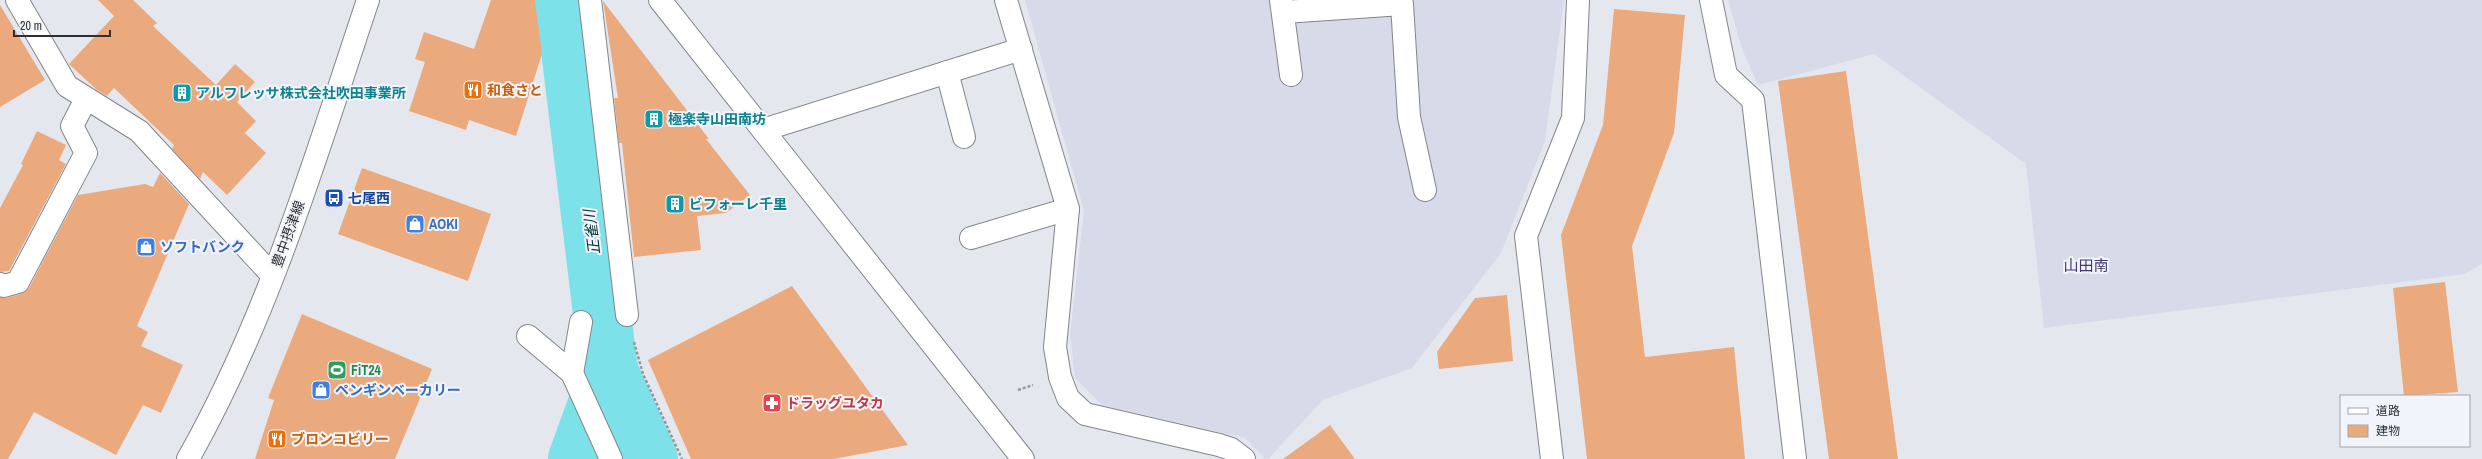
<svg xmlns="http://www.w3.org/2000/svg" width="2482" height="459" font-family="'Archivo Narrow','Noto Sans JP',sans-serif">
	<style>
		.built { fill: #d7dbe9 }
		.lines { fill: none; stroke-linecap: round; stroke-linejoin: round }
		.river { stroke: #7ce1e8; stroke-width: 58 }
		.building { fill: #eaaa7e }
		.minor-casing { stroke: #83858b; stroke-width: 24 }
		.major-casing { stroke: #83858b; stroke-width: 24 }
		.path { stroke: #96989d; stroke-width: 2.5; stroke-dasharray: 3 2; stroke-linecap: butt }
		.minor { stroke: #fff; stroke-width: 22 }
		.major { stroke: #fff; stroke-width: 22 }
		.labels { text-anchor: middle; stroke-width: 4; stroke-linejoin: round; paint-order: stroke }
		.food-label { font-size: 14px; font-weight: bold; fill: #c56008; stroke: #f2f4fb; text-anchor: start }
		.culture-label { font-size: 14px; font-weight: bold; fill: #0d838f; stroke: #f2f4fb; text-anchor: start }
		.transit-label { font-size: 14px; font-weight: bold; fill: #164399; stroke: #f2f4fb; text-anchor: start }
		.shop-label { font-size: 14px; font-weight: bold; fill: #366cbe; stroke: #f2f4fb; text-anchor: start }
		.street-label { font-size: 14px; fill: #2e2f32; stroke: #f2f4fb }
		.leisure-label { font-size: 14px; font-weight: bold; fill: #27864d; stroke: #f2f4fb; text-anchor: start }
		.health-label { font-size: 14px; font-weight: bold; fill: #be3a42; stroke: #f2f4fb; text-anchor: start }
		.water-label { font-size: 15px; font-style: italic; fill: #003336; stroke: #f2f4fb }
		.neighbourhood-label { font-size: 15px; fill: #443672; stroke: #f2f4fb }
	</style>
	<rect width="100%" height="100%" fill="#e5e7ee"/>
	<g class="built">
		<path d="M1025 0H1564L1545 141 1501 253 1412 368 1323 400 1268 459H1265L1245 438 1102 405 1075 378 1070 334 1084 211Z"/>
		<path d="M1728 0H2482V264L2465 274 2044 328 2026 164 1874 54 1758 85 1742 49Z"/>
	</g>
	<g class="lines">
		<g class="river">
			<path d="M564 0 609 371 577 459"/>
			<path d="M609 371 649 459"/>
		</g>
	</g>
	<g class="building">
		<path d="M98 0H133L157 23 153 26 216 85 235 64 255 82 237 102 256 121 245 133 266 153 227 195 203 172 200 179 172 149 174 145 114 88 107 96 97 90 69 64 114 16Z"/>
		<path d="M491 0H535L542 54 516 136 469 120 466 130 409 111 425 62 415 59 424 32 474 49Z"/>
		<path d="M603 1 709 139H706L750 195 726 213 697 216 701 250 634 257 622 143H619L614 98H618Z"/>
		<path d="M0 5 45 80 0 107Z"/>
		<path d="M1614 9 1685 15 1674 133 1632 246 1645 357 1734 347 1745 459H1587L1561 235 1603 125Z"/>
		<path d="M1846 71 1898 459H1829L1778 81Z"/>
		<path d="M37 131 66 145 59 160 66 164 9 271 0 272V208L23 165 21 164Z"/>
		<path d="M362 168 491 214 468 281 338 234Z"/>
		<path d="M160 173 189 204 137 326 148 332 141 346 183 365 161 413 143 405 116 455 34 412 8 459H0V297L7 298 21 294 29 288 78 195 145 184 153 187Z"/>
		<path d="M2445 282 2458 392 2404 396 2393 288Z"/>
		<path d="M792 286 908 445 834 459H691L648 360Z"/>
		<path d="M1507 295 1513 361 1439 369 1437 352 1475 298Z"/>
		<path d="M302 314 432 369 395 459H255L274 400 268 398Z"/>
		<path d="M1330 425 1355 459H1283Z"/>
	</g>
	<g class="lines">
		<g class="minor-casing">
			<g id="minor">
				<path d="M17 0 67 86 139 131 272 275"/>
				<path d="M590 0 627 315"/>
				<path d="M660 0 1023 459"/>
				<path d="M1006 0 1068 209 1055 347 1060 377 1068 398 1085 414 1219 445 1231 449 1244 459"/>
				<path d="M1281 0 1291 75"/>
				<path d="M1711 0 1726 75 1753 100 1795 459"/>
				<path d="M1284 12 1402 4 1409 117 1425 190"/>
				<path d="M947 72 964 137"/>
				<path d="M763 130 1021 49"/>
				<path d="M971 238 1068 209"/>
				<path d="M0 284 4 286 18 282 86 153 72 126 86 99"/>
				<path d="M528 336 572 373 611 459"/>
				<path d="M572 373 581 322"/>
				<path d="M1552 459 1526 236 1573 118 1578 0"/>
			</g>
		</g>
		<g class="major-casing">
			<path id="major" d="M188 459C269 316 316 155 368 0"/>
		</g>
		<g class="path">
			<path d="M634 342 643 374 682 459"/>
			<path d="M1018 390 1033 385"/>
		</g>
		<use href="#minor" class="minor"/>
		<use href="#major" class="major"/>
	</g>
	<defs>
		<g id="restaurant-square" transform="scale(1)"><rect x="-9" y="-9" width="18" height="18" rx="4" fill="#e8710a" stroke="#f2f4fb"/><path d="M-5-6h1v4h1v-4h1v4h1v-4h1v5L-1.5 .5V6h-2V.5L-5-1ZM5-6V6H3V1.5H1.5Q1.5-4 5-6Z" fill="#fff"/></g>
		<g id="building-square" transform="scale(1)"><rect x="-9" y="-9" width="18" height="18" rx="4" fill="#0f9aa8" stroke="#f2f4fb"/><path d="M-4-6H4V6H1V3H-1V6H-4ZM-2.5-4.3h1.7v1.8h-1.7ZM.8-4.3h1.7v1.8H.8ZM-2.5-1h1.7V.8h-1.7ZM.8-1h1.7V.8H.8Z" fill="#fff"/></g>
		<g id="bus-square" transform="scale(1)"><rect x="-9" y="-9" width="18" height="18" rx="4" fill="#1a4fb4" stroke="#f2f4fb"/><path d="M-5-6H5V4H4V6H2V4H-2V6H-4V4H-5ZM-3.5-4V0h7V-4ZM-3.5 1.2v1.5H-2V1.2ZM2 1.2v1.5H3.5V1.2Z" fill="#fff"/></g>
		<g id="shop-square" transform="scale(1)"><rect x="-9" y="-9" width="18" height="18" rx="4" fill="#3f7fe0" stroke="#f2f4fb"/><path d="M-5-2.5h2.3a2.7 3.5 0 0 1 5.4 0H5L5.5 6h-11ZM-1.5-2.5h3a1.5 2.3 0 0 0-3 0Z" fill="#fff"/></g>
		<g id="stadium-square" transform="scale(1)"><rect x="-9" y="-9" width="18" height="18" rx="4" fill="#2e9e5b" stroke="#f2f4fb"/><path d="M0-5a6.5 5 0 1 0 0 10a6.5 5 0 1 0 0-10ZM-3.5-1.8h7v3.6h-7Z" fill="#fff"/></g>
		<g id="pharmacy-square" transform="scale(1)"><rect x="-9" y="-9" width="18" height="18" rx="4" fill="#e0444e" stroke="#f2f4fb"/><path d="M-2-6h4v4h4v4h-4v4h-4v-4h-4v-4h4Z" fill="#fff"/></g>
	</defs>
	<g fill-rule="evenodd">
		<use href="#restaurant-square" x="473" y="90"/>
		<use href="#building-square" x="182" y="93"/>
		<use href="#building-square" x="654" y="119"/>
		<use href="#bus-square" x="334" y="198"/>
		<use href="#building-square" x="675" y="204"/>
		<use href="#shop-square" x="415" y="224"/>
		<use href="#shop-square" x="146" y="247"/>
		<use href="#stadium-square" x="337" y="370"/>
		<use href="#shop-square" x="321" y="390"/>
		<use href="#pharmacy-square" x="772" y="403"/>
		<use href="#restaurant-square" x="277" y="439"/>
	</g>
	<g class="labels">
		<g class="food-label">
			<text x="487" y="95">和食さと</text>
			<text x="291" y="444">ブロンコビリー</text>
		</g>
		<g class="culture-label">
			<text x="196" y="98">アルフレッサ株式会社吹田事業所</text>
			<text x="668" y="124">極楽寺山田南坊</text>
			<text x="689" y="209">ビフォーレ千里</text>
		</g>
		<g class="transit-label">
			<text x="348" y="203">七尾西</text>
		</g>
		<g class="shop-label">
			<text x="429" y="229">AOKI</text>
			<text x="160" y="252">ソフトバンク</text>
			<text x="335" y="395">ペンギンベーカリー</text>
		</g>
		<g class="street-label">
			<text transform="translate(288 234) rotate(-70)" y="5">豊中摂津線</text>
		</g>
		<g class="leisure-label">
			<text x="351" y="375">FiT24</text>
		</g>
		<g class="health-label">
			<text x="786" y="408">ドラッグユタカ</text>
		</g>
		<g class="water-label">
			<text transform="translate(592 232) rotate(-97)" y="5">正雀川</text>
		</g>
		<g class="neighbourhood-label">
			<text x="2086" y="271">山田南</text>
		</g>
	</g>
	<rect x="2340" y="395" width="130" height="52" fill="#f2f4fb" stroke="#a4a5ab"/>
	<rect x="2348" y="408" width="20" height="6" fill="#ffffff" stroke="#a4a5ab"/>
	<text x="2376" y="415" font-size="12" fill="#2e2f32">道路</text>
	<rect x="2348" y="425" width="20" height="12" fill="#eaaa7e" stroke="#a4a5ab"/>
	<text x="2376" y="435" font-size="12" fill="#2e2f32">建物</text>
	<path d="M14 30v6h96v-6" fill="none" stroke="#2e2f32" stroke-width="2"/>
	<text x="20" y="30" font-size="12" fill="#2e2f32" stroke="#f2f4fb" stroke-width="3" paint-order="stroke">20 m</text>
</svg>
